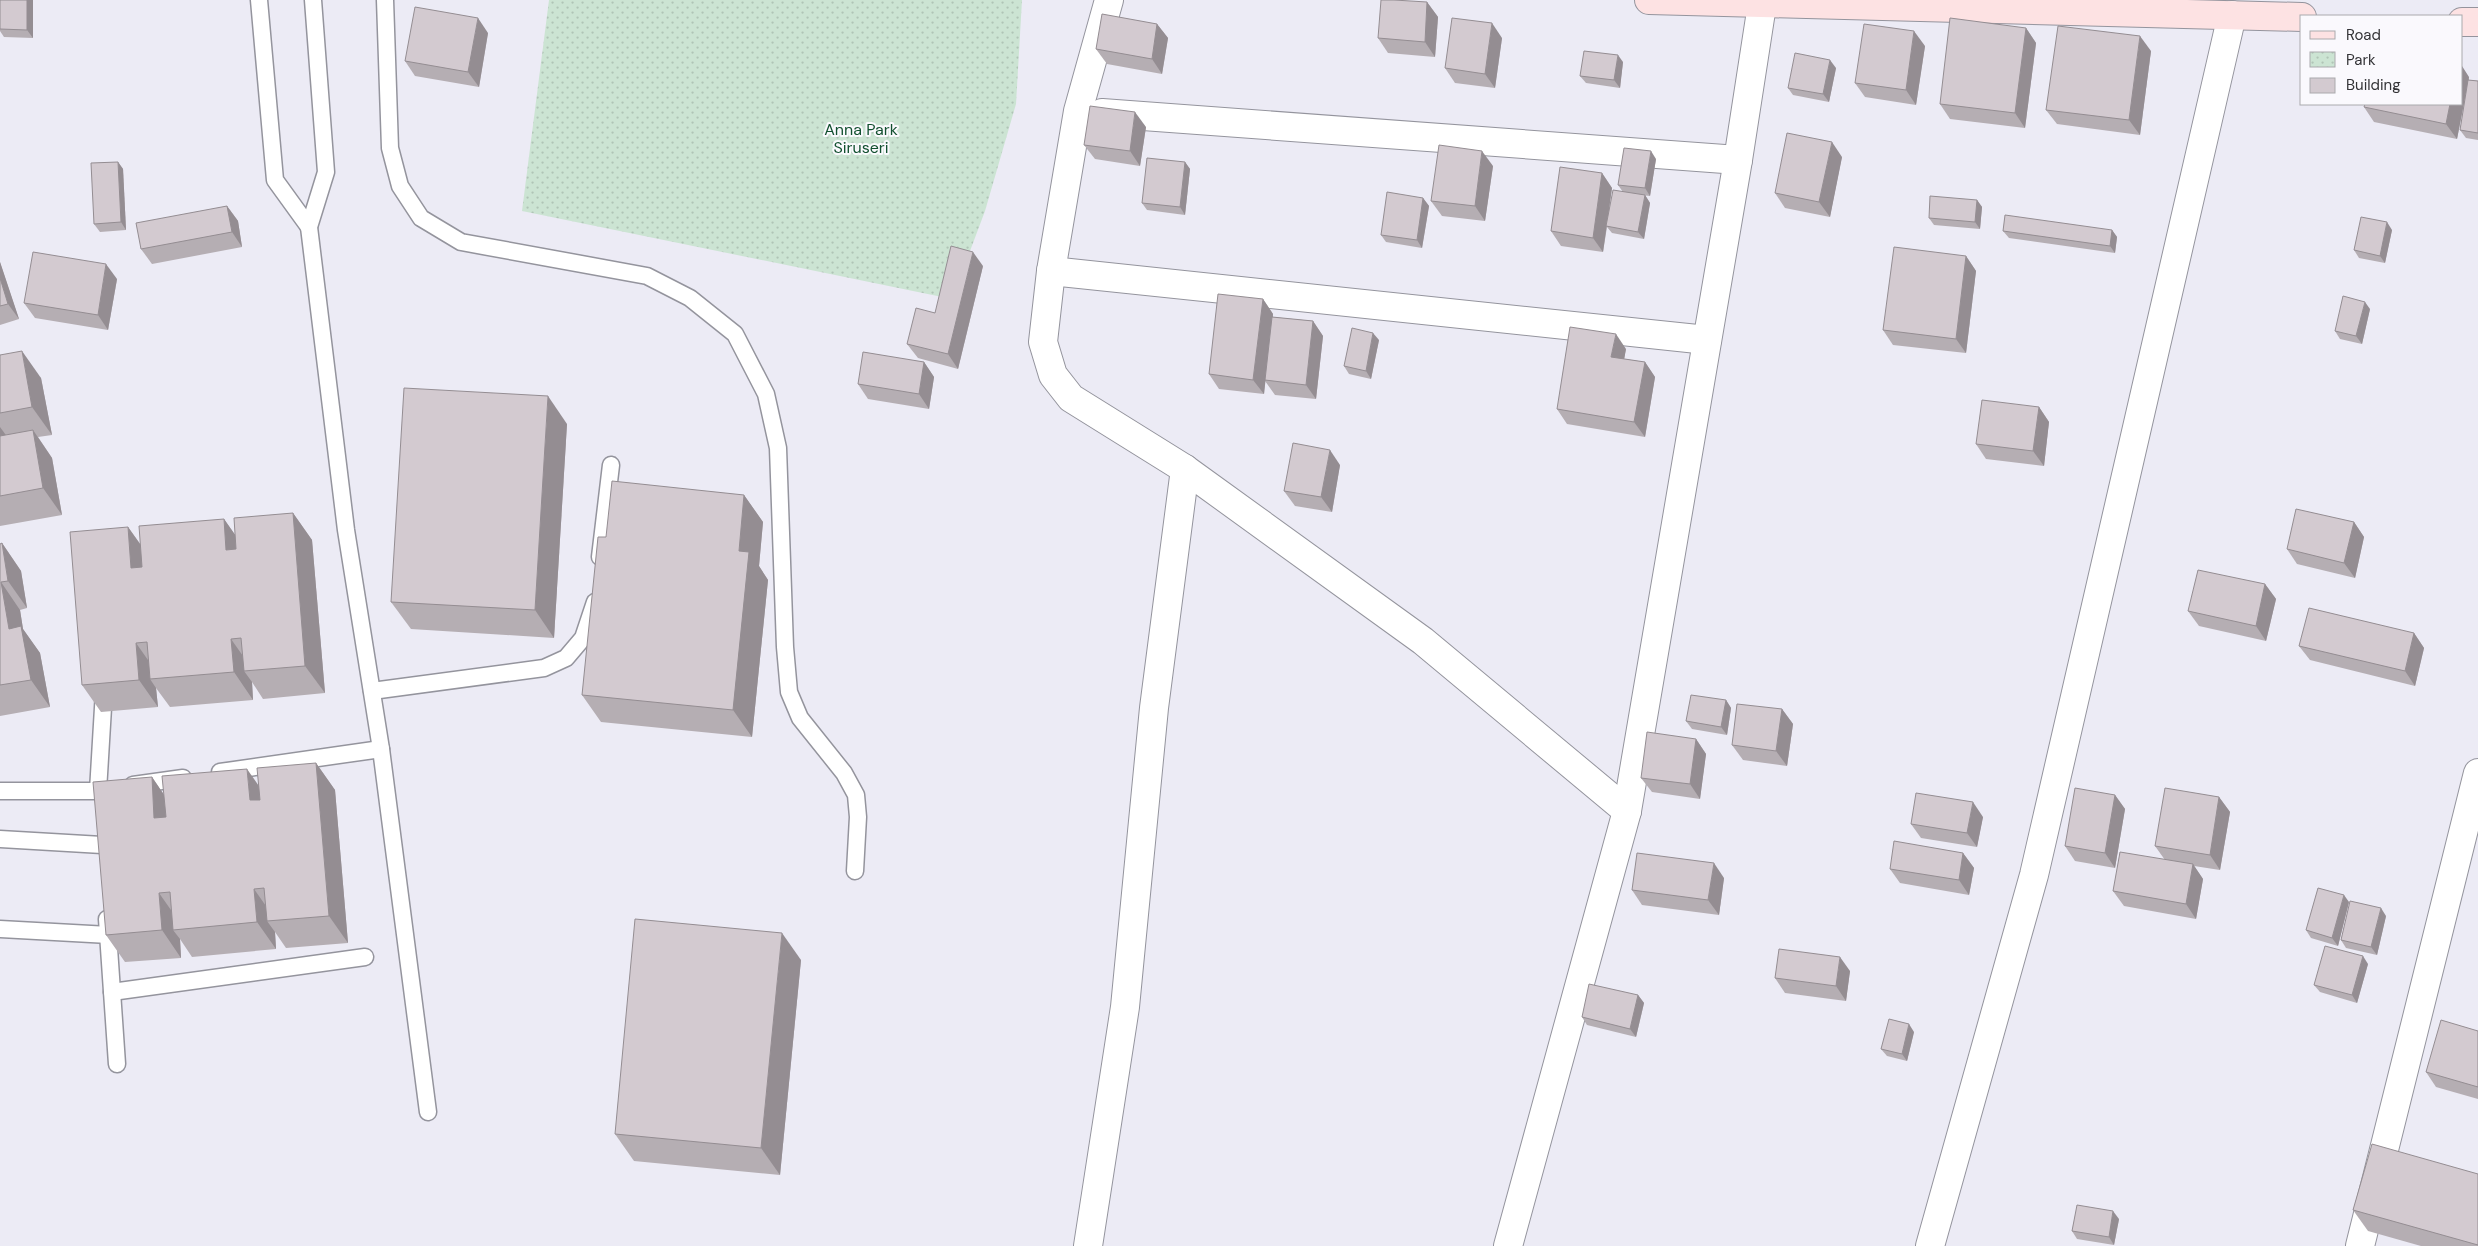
<svg xmlns="http://www.w3.org/2000/svg" width="2478" height="1246" font-family="'DM Sans',sans-serif">
	<style>
		.park { fill: url(#park-dots) }
		.lines { fill: none; stroke-linecap: round; stroke-linejoin: round }
		.lane-casing { stroke: #94949d; stroke-width: 19 }
		.street-casing { stroke: #94949d; stroke-width: 30 }
		.secondary-casing { stroke: #94949d; stroke-width: 30 }
		.lane { stroke: #fff; stroke-width: 16 }
		.street { stroke: #fff; stroke-width: 28 }
		.secondary { stroke: #fde2e3; stroke-width: 28 }
		.wall { fill: #b5aeb3 }
		.shaded-wall { fill: #948d92 }
		.building { fill: #d3cad0; stroke: #948d92 }
		.labels { text-anchor: middle; stroke-width: 4; stroke-linejoin: round; paint-order: stroke }
		.park-label { font-size: 16px; fill: #12502f; stroke: #faf9fd }
	</style>
	<defs>
		<pattern id="park-dots" width="8" height="8" patternUnits="userSpaceOnUse" patternTransform="scale(1.25)"><rect width="8" height="8" fill="#cce4d3"/><path d="M2 2h.1M6 6h.1" fill="none" stroke="#b0c4b6" stroke-width="1.8" stroke-linecap="round"/></pattern>
	</defs>
	<rect width="100%" height="100%" fill="#ecebf5"/>
	<path class="park" d="M549 0H1022L1016 104 985 211 952 299 522 211Z"/>
	<g class="lines">
		<g class="lane-casing">
			<g id="lane">
				<path d="M259 0 275 180 309 227"/>
				<path d="M313 0 326 172 309 227 346 530 381 749 428 1112"/>
				<path d="M385 0 390 148 400 186 421 218 461 242 647 276 690 298 735 334 766 394 778 448 785 647 789 692 800 718 844 773 856 795 858 817 855 871"/>
				<path d="M600 557 611 465"/>
				<path d="M372 691 544 668 566 658 583 638 595 602"/>
				<path d="M220 772 381 749"/>
				<path d="M133 785 183 778"/>
				<path d="M0 791H98L104 691"/>
				<path d="M0 839 102 845"/>
				<path d="M107 919 117 1064"/>
				<path d="M0 929 109 935"/>
				<path d="M112 992 365 957"/>
			</g>
		</g>
		<g class="street-casing">
			<g id="street">
				<path d="M1109 0 1078 111 1051 271 1043 342 1053 375 1071 398 1185 469 1423 641 1627 811"/>
				<path d="M1102 113 1738 160"/>
				<path d="M1051 271 1707 340"/>
				<path d="M1088 1246 1125 1007 1154 708 1185 469"/>
				<path d="M1508 1246 1627 811 1738 160 1762 5"/>
				<path d="M1930 1246 2034 875 2232 15"/>
				<path d="M2360 1246 2478 773"/>
			</g>
		</g>
		<g class="secondary-casing">
			<g id="secondary">
				<path d="M1649 0 2302 17"/>
				<path d="M2462 22H2478"/>
			</g>
		</g>
		<use href="#lane" class="lane"/>
		<use href="#street" class="street"/>
		<use href="#secondary" class="secondary"/>
	</g>
	<g class="wall">
		<path d="M0 0H33V38L4 37 0 31Z"/>
		<path d="M1427 2 1438 17 1435 57 1388 53 1378 38Z"/>
		<path d="M1157 24 1168 38 1162 74 1107 64 1096 49Z"/>
		<path d="M2026 28 2036 43 2025 128 1950 119 1940 104Z"/>
		<path d="M488 33 479 87 415 76 405 61Z"/>
		<path d="M1502 38 1495 88 1455 83 1445 68Z"/>
		<path d="M1925 46 1916 105 1865 97 1855 83Z"/>
		<path d="M2151 51 2140 135 2057 124 2046 110Z"/>
		<path d="M1623 62 1620 88 1586 83 1580 76Z"/>
		<path d="M1836 68 1829 102 1793 95 1788 88Z"/>
		<path d="M2469 77V80L2478 81V140L2466 138 2460 130 2467 89 2457 139 2374 122 2364 107Z"/>
		<path d="M1146 127 1140 166 1095 159 1084 145Z"/>
		<path d="M1842 157 1830 217 1785 208 1775 193Z"/>
		<path d="M1656 159 1650 196 1633 194 1645 195 1650 203 1644 239 1612 233 1607 227 1603 252 1561 246 1551 231 1602 173 1612 188 1609 209 1623 192 1618 185Z"/>
		<path d="M118 162 123 169 126 230 100 232 94 224Z"/>
		<path d="M1185 162 1190 169 1185 215 1147 210 1142 203Z"/>
		<path d="M1493 166 1485 221 1442 216 1431 201Z"/>
		<path d="M1423 198 1429 206 1422 248 1386 242 1381 235Z"/>
		<path d="M1977 200 1982 207 1980 229 1934 225 1929 218Z"/>
		<path d="M227 206 238 221 242 247 152 264 141 249Z"/>
		<path d="M2112 230 2117 237 2115 253 2009 238 2003 231Z"/>
		<path d="M2392 230 2385 263 2359 258 2354 250Z"/>
		<path d="M1966 256 1976 271 1966 353 1893 345 1883 330Z"/>
		<path d="M0 262 19 319 0 325Z"/>
		<path d="M983 266 958 369 918 358 907 344 935 313Z"/>
		<path d="M117 279 108 330 35 318 24 303Z"/>
		<path d="M1263 299 1273 314V317L1313 321 1323 336 1316 399 1275 395 1265 381 1264 394 1219 389 1209 374Z"/>
		<path d="M2370 309 2362 344 2340 339 2335 331Z"/>
		<path d="M1379 340 1371 379 1349 374 1344 366Z"/>
		<path d="M1626 349 1624 359 1645 362 1655 377 1645 437 1567 424 1557 409Z"/>
		<path d="M0 355 41 378 52 435 38 437 52 458 62 515 0 526Z"/>
		<path d="M924 362 934 377 929 409 868 399 858 384Z"/>
		<path d="M2039 407 2049 422 2044 466 1986 459 1976 444Z"/>
		<path d="M567 424 554 638 411 629 391 602Z"/>
		<path d="M1340 465 1332 512 1295 506 1284 491Z"/>
		<path d="M744 495 763 522 759 566 768 580 752 737 601 722 582 695 606 537Z"/>
		<path d="M293 513 312 540 325 693 263 699 252 682 253 700 170 707 156 688 158 707 101 712 82 685 128 527 141 545 224 519 235 535Z"/>
		<path d="M2354 522 2364 537 2355 578 2297 564 2287 549Z"/>
		<path d="M2 543 21 571 27 608 20 610 23 629 40 653 50 707 0 716V544Z"/>
		<path d="M2265 584 2276 599 2266 641 2199 626 2188 611Z"/>
		<path d="M2414 633 2424 648 2415 686 2310 660 2299 646Z"/>
		<path d="M1726 700 1731 708 1727 735 1692 729 1686 721Z"/>
		<path d="M1782 709 1793 724 1787 766 1743 760 1732 745Z"/>
		<path d="M1696 739 1706 754 1700 799 1652 792 1641 778Z"/>
		<path d="M316 763 335 790 348 943 286 948 275 932 276 949 192 957 180 939 181 958 125 962 106 935 152 777 164 795 258 786Z"/>
		<path d="M2115 795 2125 809 2115 868 2075 861 2065 846Z"/>
		<path d="M2219 797 2230 812 2220 870 2194 866 2203 879 2196 919 2124 906 2113 891 2165 860 2155 846Z"/>
		<path d="M1983 817 1977 847 1921 838 1911 824Z"/>
		<path d="M1963 853 1974 868 1969 895 1900 883 1890 869Z"/>
		<path d="M1724 878 1719 915 1642 905 1632 890Z"/>
		<path d="M2349 902 2338 946 2311 938 2306 930Z"/>
		<path d="M2386 916 2377 955 2346 948 2341 940Z"/>
		<path d="M801 960 780 1175 634 1161 615 1134Z"/>
		<path d="M2368 964 2357 1003 2320 992 2314 985Z"/>
		<path d="M1850 971 1846 1001 1785 993 1775 978Z"/>
		<path d="M1638 995 1644 1003 1636 1037 1587 1025 1582 1017Z"/>
		<path d="M2478 1031V1099L2436 1087 2426 1072Z"/>
		<path d="M1914 1032 1907 1061 1887 1056 1881 1049Z"/>
		<path d="M2478 1174V1246H2421L2368 1231 2353 1210Z"/>
		<path d="M2119 1219 2114 1245 2077 1239 2072 1231Z"/>
	</g>
	<g class="shaded-wall">
		<path d="M27 0H33V38L27 30Z"/>
		<path d="M1427 2 1438 17 1435 57 1425 42Z"/>
		<path d="M478 18 488 33 479 87 468 72Z"/>
		<path d="M1492 23 1502 38 1495 88 1485 74Z"/>
		<path d="M1157 24 1168 38 1162 74 1152 59Z"/>
		<path d="M2026 28 2036 43 2025 128 2015 113Z"/>
		<path d="M1914 31 1925 46 1916 105 1906 90Z"/>
		<path d="M2140 36 2151 51 2140 135 2129 120Z"/>
		<path d="M1618 55 1623 62 1620 88 1614 80Z"/>
		<path d="M1830 60 1836 68 1829 102 1823 94Z"/>
		<path d="M2462 66 2469 77 2457 139 2446 124 2450 104H2462Z"/>
		<path d="M1135 112 1146 127 1140 166 1130 151Z"/>
		<path d="M1832 142 1842 157 1830 217 1819 202Z"/>
		<path d="M1482 151 1493 166 1485 221 1475 206Z"/>
		<path d="M1651 151 1656 159 1650 196 1645 188Z"/>
		<path d="M118 162 123 169 126 230 121 222Z"/>
		<path d="M1185 162 1190 169 1185 215 1180 207Z"/>
		<path d="M1602 173 1612 188 1603 252 1593 238Z"/>
		<path d="M1645 195 1650 203 1644 239 1638 232Z"/>
		<path d="M1423 198 1429 206 1422 248 1417 240Z"/>
		<path d="M1977 200 1982 207 1980 229 1975 222Z"/>
		<path d="M227 206 238 221 242 247 232 232Z"/>
		<path d="M2387 222 2392 230 2385 263 2380 256Z"/>
		<path d="M2112 230 2117 237 2115 253 2110 246Z"/>
		<path d="M973 252 983 266 958 369 948 354Z"/>
		<path d="M1966 256 1976 271 1966 353 1956 339Z"/>
		<path d="M0 262 19 319 8 304 0 278Z"/>
		<path d="M106 264 117 279 108 330 98 315Z"/>
		<path d="M1263 299 1273 314 1264 394 1253 380Z"/>
		<path d="M2365 302 2370 309 2362 344 2356 336Z"/>
		<path d="M1313 321 1323 336 1316 399 1306 385Z"/>
		<path d="M1373 333 1379 340 1371 379 1366 371Z"/>
		<path d="M1616 334 1626 349 1622 371 1611 357Z"/>
		<path d="M22 351 41 378 52 435 32 407Z"/>
		<path d="M924 362 934 377 929 409 919 394Z"/>
		<path d="M1645 362 1655 377 1645 437 1634 422Z"/>
		<path d="M548 396 567 424 554 638 535 610Z"/>
		<path d="M2039 407 2049 422 2044 466 2033 451Z"/>
		<path d="M0 427 11 442 0 444Z"/>
		<path d="M33 430 52 458 62 515 43 488Z"/>
		<path d="M1330 450 1340 465 1332 512 1321 497Z"/>
		<path d="M744 495 763 522 759 566 768 580 752 737 733 710 739 551Z"/>
		<path d="M293 513 312 540 325 693 305 666Z"/>
		<path d="M224 519 243 546 245 578 226 550Z"/>
		<path d="M2354 522 2364 537 2355 578 2344 563Z"/>
		<path d="M128 527 147 554 151 595 131 568Z"/>
		<path d="M2 543 21 571 27 608 8 581Z"/>
		<path d="M1 582 20 610 23 629 40 653 50 707 31 680 9 629Z"/>
		<path d="M2265 584 2276 599 2266 641 2256 626Z"/>
		<path d="M2414 633 2424 648 2415 686 2405 671Z"/>
		<path d="M231 639 250 666 244 671 252 682 253 700 234 672Z"/>
		<path d="M136 643 155 670 150 679 156 688 158 707 139 680Z"/>
		<path d="M1726 700 1731 708 1727 735 1721 727Z"/>
		<path d="M1782 709 1793 724 1787 766 1776 751Z"/>
		<path d="M1696 739 1706 754 1700 799 1690 784Z"/>
		<path d="M316 763 335 790 348 943 329 916Z"/>
		<path d="M247 769 266 796 269 827 250 800Z"/>
		<path d="M152 777 171 805 174 845 154 818Z"/>
		<path d="M2115 795 2125 809 2115 868 2105 853Z"/>
		<path d="M2219 797 2230 812 2220 870 2210 855Z"/>
		<path d="M1973 802 1983 817 1977 847 1967 833Z"/>
		<path d="M1963 853 1974 868 1969 895 1959 880Z"/>
		<path d="M1714 863 1724 878 1719 915 1708 900Z"/>
		<path d="M2193 864 2203 879 2196 919 2186 904Z"/>
		<path d="M254 889 273 916 267 921 275 932 276 949 257 922Z"/>
		<path d="M159 893 178 920 173 930 180 939 181 958 162 930Z"/>
		<path d="M2344 895 2349 902 2338 946 2332 938Z"/>
		<path d="M2381 908 2386 916 2377 955 2371 947Z"/>
		<path d="M782 933 801 960 780 1175 761 1148Z"/>
		<path d="M2363 956 2368 964 2357 1003 2352 995Z"/>
		<path d="M1840 957 1850 971 1846 1001 1836 986Z"/>
		<path d="M1638 995 1644 1003 1636 1037 1630 1029Z"/>
		<path d="M1909 1024 1914 1032 1907 1061 1902 1054Z"/>
		<path d="M2113 1211 2119 1219 2114 1245 2109 1237Z"/>
	</g>
	<g class="building">
		<path d="M0 0H27V30L0 29Z"/>
		<path d="M1381 0H1394L1427 2 1425 42 1378 38Z"/>
		<path d="M415 7 478 18 468 72 405 61Z"/>
		<path d="M1102 14 1157 24 1152 59 1096 49Z"/>
		<path d="M1452 18 1492 23 1485 74 1445 68Z"/>
		<path d="M1950 18 2026 28 2015 113 1940 104Z"/>
		<path d="M1864 24 1914 31 1906 90 1855 83Z"/>
		<path d="M2058 26 2140 36 2129 120 2046 110Z"/>
		<path d="M1584 51 1618 55 1614 80 1580 76Z"/>
		<path d="M1795 53 1830 60 1823 94 1788 88Z"/>
		<path d="M2468 80 2478 81V133L2460 130Z"/>
		<path d="M2365 104H2450L2446 124 2364 107Z"/>
		<path d="M1090 106 1135 112 1130 151 1084 145Z"/>
		<path d="M1787 133 1832 142 1819 202 1775 193Z"/>
		<path d="M1439 145 1482 151 1475 206 1431 201Z"/>
		<path d="M1624 148 1651 151 1645 188 1618 185Z"/>
		<path d="M1147 158 1185 162 1180 207 1142 203Z"/>
		<path d="M118 162 121 222 94 224 91 163Z"/>
		<path d="M1560 167 1602 173 1593 238 1551 231Z"/>
		<path d="M1613 190 1645 195 1638 232 1606 226Z"/>
		<path d="M1387 192 1423 198 1417 240 1381 235Z"/>
		<path d="M1930 196 1977 200 1975 222 1929 218Z"/>
		<path d="M227 206 232 232 141 249 136 223Z"/>
		<path d="M2005 215 2112 230 2110 246 2003 231Z"/>
		<path d="M2361 217 2387 222 2380 256 2354 250Z"/>
		<path d="M951 246 973 252 948 354 907 344 916 308 935 313Z"/>
		<path d="M1894 247 1966 256 1956 339 1883 330Z"/>
		<path d="M33 252 106 264 98 315 24 303Z"/>
		<path d="M0 278 8 304 0 306Z"/>
		<path d="M1218 294 1263 299 1253 380 1209 374Z"/>
		<path d="M2343 296 2365 302 2356 336 2335 331Z"/>
		<path d="M1272 317 1313 321 1306 385 1265 380Z"/>
		<path d="M1570 327 1616 334 1611 357 1645 362 1634 422 1557 409Z"/>
		<path d="M1352 328 1373 333 1366 371 1344 366Z"/>
		<path d="M22 351 32 407 0 413V355Z"/>
		<path d="M863 352 924 362 919 394 858 384Z"/>
		<path d="M404 388 548 396 535 610 391 602Z"/>
		<path d="M1982 400 2039 407 2033 451 1976 444Z"/>
		<path d="M33 430 43 488 0 496V436Z"/>
		<path d="M1293 443 1330 450 1321 497 1284 491Z"/>
		<path d="M612 481 744 495 739 551 749 552 733 710 582 695 598 537H606Z"/>
		<path d="M2296 509 2354 522 2344 563 2287 549Z"/>
		<path d="M293 513 305 666 244 671 241 638 231 639 234 672 150 679 147 642 136 643 139 680 82 685 70 532 128 527 131 568 142 567 139 526 224 519 226 550 236 549 234 518Z"/>
		<path d="M2 543 8 581 1 582 9 629 21 626 31 680 0 685V544Z"/>
		<path d="M2198 570 2265 584 2256 626 2188 611Z"/>
		<path d="M2309 608 2414 633 2405 671 2299 646Z"/>
		<path d="M1691 695 1726 700 1721 727 1686 721Z"/>
		<path d="M1737 704 1782 709 1776 751 1732 745Z"/>
		<path d="M1647 732 1696 739 1690 784 1641 778Z"/>
		<path d="M316 763 329 916 267 921 264 888 254 889 257 922 173 930 170 892 159 893 162 930 106 935 93 782 152 777 154 818 166 817 162 776 247 769 250 800H260L257 768Z"/>
		<path d="M2075 788 2115 795 2105 853 2065 846Z"/>
		<path d="M2165 788 2219 797 2210 855 2155 846Z"/>
		<path d="M1916 793 1973 802 1967 833 1911 824Z"/>
		<path d="M1894 841 1963 853 1959 880 1890 869Z"/>
		<path d="M2120 852 2193 864 2186 904 2113 891Z"/>
		<path d="M1637 853 1714 863 1708 900 1632 890Z"/>
		<path d="M2318 888 2344 895 2332 938 2306 930Z"/>
		<path d="M2350 901 2381 908 2371 947 2341 940Z"/>
		<path d="M635 919 782 933 761 1148 615 1134Z"/>
		<path d="M2325 946 2363 956 2352 995 2314 985Z"/>
		<path d="M1779 949 1840 957 1836 986 1775 978Z"/>
		<path d="M1589 984 1638 995 1630 1029 1582 1017Z"/>
		<path d="M1889 1019 1909 1024 1902 1054 1881 1049Z"/>
		<path d="M2441 1020 2478 1031V1087L2426 1072Z"/>
		<path d="M2372 1144 2478 1174V1245L2353 1210Z"/>
		<path d="M2077 1205 2113 1211 2109 1237 2072 1231Z"/>
	</g>
	<g class="labels">
		<g class="park-label">
			<text x="861" y="135">Anna Park<tspan x="861" dy="18">Siruseri</tspan></text>
		</g>
	</g>
	<rect x="2300" y="15" width="162" height="90" fill="#faf9fd" stroke="#aaaaad"/>
	<rect x="2310" y="31" width="25" height="8" fill="#fde2e3" stroke="#aaaaad"/>
	<text x="2346" y="40" font-size="15" fill="#333336">Road</text>
	<rect x="2310" y="52" width="25" height="15" fill="url(#park-dots)" stroke="#aaaaad"/>
	<text x="2346" y="65" font-size="15" fill="#333336">Park</text>
	<rect x="2310" y="78" width="25" height="15" fill="#d3cad0" stroke="#aaaaad"/>
	<text x="2346" y="90" font-size="15" fill="#333336">Building</text>
</svg>
